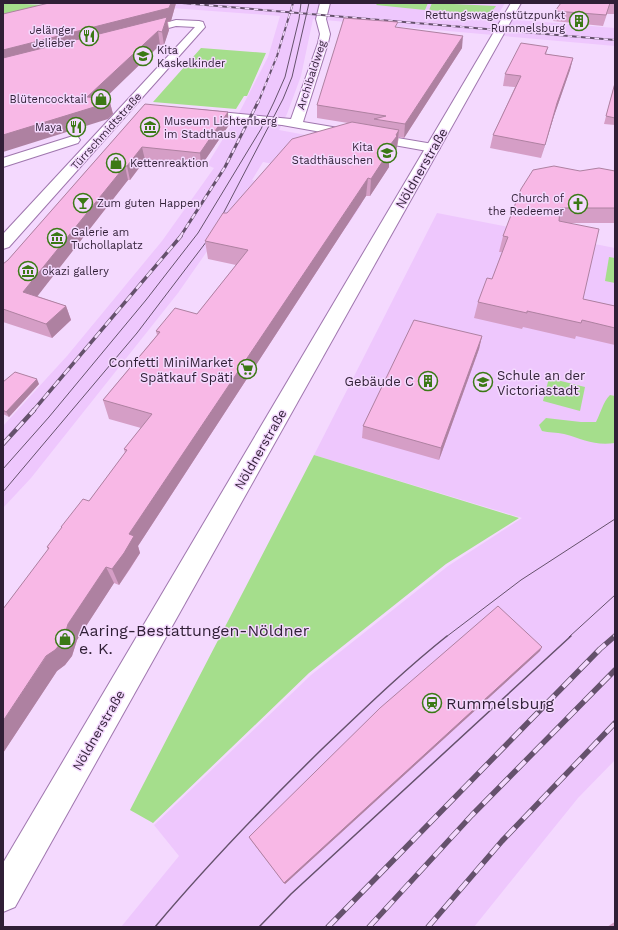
<svg xmlns="http://www.w3.org/2000/svg" width="618" height="930" font-family="'Work Sans',sans-serif">
	<style>
		.built { fill: #eec7fd }
		.green { fill: #a5de8c }
		.lines { fill: none; stroke-linecap: round; stroke-linejoin: round }
		.street-casing { stroke: #9f76ae; stroke-width: 2 }
		.secondary-casing { stroke: #9f76ae; stroke-width: 2 }
		.street { fill: #fff; fill-rule: evenodd }
		.secondary { fill: #fff; fill-rule: evenodd }
		.tram-far1 { stroke: #65516c; stroke-width: 1 }
		.tram { stroke: #65516c; stroke-width: 1.5 }
		.rail-far4-casing { stroke: #65516c; stroke-width: 2 }
		.rail-far3-casing { stroke: #65516c; stroke-width: 3 }
		.rail-far2-casing { stroke: #65516c; stroke-width: 3.5 }
		.rail-far1-casing { stroke: #65516c; stroke-width: 4.5 }
		.rail-casing { stroke: #65516c; stroke-width: 5.5 }
		.rail-far4 { stroke: #f4d9fe; stroke-width: 1.5; stroke-dasharray: 4.5; stroke-linecap: butt }
		.rail-far3 { stroke: #f4d9fe; stroke-width: 2; stroke-dasharray: 5.5; stroke-linecap: butt }
		.rail-far2 { stroke: #f4d9fe; stroke-width: 2.5; stroke-dasharray: 8; stroke-linecap: butt }
		.rail-far1 { stroke: #f4d9fe; stroke-width: 3; stroke-dasharray: 10; stroke-linecap: butt }
		.rail { stroke: #f4d9fe; stroke-width: 4; stroke-dasharray: 12; stroke-linecap: butt }
		.wall { fill: #d59ec6 }
		.shaded-wall { fill: #ae81a1 }
		.building { fill: #f8b8e6; stroke: #ae81a1 }
		.labels { text-anchor: middle; stroke-width: 3; stroke-linejoin: round; paint-order: stroke }
		.far-poi-label { font-size: 11px; fill: #301f36; stroke: #f4d9fe; text-anchor: end }
		.far-street-label { font-size: 11px; fill: #301f36; stroke: #f4d9fe }
		.street-label { font-size: 13px; fill: #301f36; stroke: #f4d9fe }
		.poi-label { font-size: 13px; fill: #301f36; stroke: #f4d9fe; text-anchor: end }
		.near-poi-label { font-size: 16px; fill: #301f36; stroke: #f4d9fe; text-anchor: start }
	</style>
	<rect width="100%" height="100%" fill="#f4d9fe"/>
	<g class="built">
		<path d="M104 3H505L496 18 615 28V46L313 19 301 76 287 114 279 130 322 138 297 169 263 162 252 180 362 202 361 205 347 226 240 204 249 186 224 227 178 293 31 478 3 508V426L67 356 162 241 214 168 207 165 240 111 268 57 280 16Z"/>
		<path d="M437 213 615 248V760L578 798 474 927H121L179 856 154 825 311 675 448 566 522 518 314 455Z"/>
	</g>
	<g class="green">
		<path d="M3 3 88 7 3 24Z"/>
		<path d="M378 3H428L425 10 376 5Z"/>
		<path d="M432 3 496 6 489 15 429 10Z"/>
		<path d="M201 48 266 53 247 96H244L236 109 153 102Z"/>
		<path d="M609 257 615 258V283L605 281Z"/>
		<path d="M549 378 585 387 580 411 543 401Z"/>
		<path d="M610 395 615 396V443C594 446 583 439 564 434 556 432 549 433 542 431L539 425 546 418 581 422H596C601 412 603 402 610 395Z"/>
		<path d="M314 455 519 518 446 564 309 673 153 823 130 810Z"/>
	</g>
	<g class="lines">
		<g class="street-casing">
			<g id="street">
				<path d="M320 3H330L326 19 330 34 328 43 303 122 433 144 438 145 440 148 438 151 433 152 282 125 195 117 193 114 195 111 199 110 291 119 318 43 320 34 316 19Z"/>
				<path d="M176 20 199 21 203 22 205 27 9 247 3 249V234L195 27 176 26 139 36 135 35 134 33 135 31Z"/>
				<path d="M73 136 78 137 80 140 78 143 3 167V158Z"/>
			</g>
		</g>
		<g class="secondary-casing">
			<path id="secondary" d="M511 3H521L15 907 3 912V863Z"/>
		</g>
		<use href="#street" class="street"/>
		<use href="#secondary" class="secondary"/>
		<g class="tram-far1">
			<path d="M3 469 49 417 146 300 198 233 261 129 274 102 285 77 299 19 301 3"/>
			<path d="M3 492 137 333 213 233 283 99 292 77 309 3"/>
			<path d="M446 637 521 580 615 519"/>
			<path d="M569 637 615 595"/>
		</g>
		<g class="tram">
			<path d="M155 927C207 865 263 807 321 750 362 711 403 671 447 636"/>
			<path d="M259 927 291 894 571 636"/>
		</g>
		<g class="rail-far4-casing">
			<g id="rail-far4">
				<path d="M182 3 615 40"/>
				<path d="M258 103 277 56 293 3"/>
			</g>
		</g>
		<g class="rail-far3-casing">
			<path id="rail-far3" d="M180 237 225 167 258 102"/>
		</g>
		<g class="rail-far2-casing">
			<path id="rail-far2" d="M33 411 181 236"/>
		</g>
		<g class="rail-far1-casing">
			<g id="rail-far1">
				<path d="M3 444 34 410"/>
				<path d="M614 637 615 636"/>
			</g>
		</g>
		<g class="rail-casing">
			<g id="rail">
				<path d="M328 927 600 649 615 636"/>
				<path d="M369 927 472 815 615 670"/>
				<path d="M428 927 502 841 615 723"/>
			</g>
		</g>
		<use href="#rail-far4" class="rail-far4"/>
		<use href="#rail-far3" class="rail-far3"/>
		<use href="#rail-far2" class="rail-far2"/>
		<use href="#rail-far1" class="rail-far1"/>
		<use href="#rail" class="rail"/>
	</g>
	<g class="wall">
		<path d="M49 3H176L171 21 168 22 169 30 164 45H160L104 98 109 99 113 114 108 119Z"/>
		<path d="M615 3V14H607L603 26 553 21 555 11Z"/>
		<path d="M398 28 462 48 404 138 399 137 397 147 395 153 389 161V167L370 196H366L138 546 140 553 130 569 119 585 114 583 77 640 72 656 65 665 57 671 3 753V609L48 550 47 547 62 528 61 527 89 501 125 453 124 449 141 428 109 419 103 400 157 335 156 331 197 314 236 265 208 259 205 241 348 123 317 118V105Z"/>
		<path d="M548 47 546 54 573 58 570 70 554 116 541 158 490 148 493 135 515 87 503 86 505 74Z"/>
		<path d="M615 82V125L604 124Z"/>
		<path d="M145 104 229 125 201 166 145 160 130 180H128L37 296 66 306 71 320 52 338 3 322V264L8 260Z"/>
		<path d="M580 171H615V223H572L583 299 615 306V345L576 336 575 339 523 327 522 329 474 318 478 302 492 279 502 252H499L503 236Z"/>
		<path d="M482 336 479 349 439 460 362 438 363 426Z"/>
		<path d="M3 382 39 384 9 417 3 414Z"/>
		<path d="M540 651 285 884 250 839 249 837Z"/>
		<path d="M615 922V927H607L613 923Z"/>
	</g>
	<g class="shaded-wall">
		<path d="M171 3H176L171 21 167 22 169 30 164 45 162 32 165 23 3 65V50Z"/>
		<path d="M158 31 160 45 96 107 109 99 113 114 108 119 3 152V135L87 97Z"/>
		<path d="M463 36 462 48 404 138 405 124Z"/>
		<path d="M573 58 570 70 554 116 541 158 557 103Z"/>
		<path d="M228 112 229 125 201 166 200 153Z"/>
		<path d="M399 130 397 147 395 153 389 161V167L370 196 371 179 387 149Z"/>
		<path d="M142 147 145 160 130 180 127 166Z"/>
		<path d="M125 166 128 180 29 307 23 292Z"/>
		<path d="M368 178 366 196 138 546 140 553 119 585 112 569 129 534Z"/>
		<path d="M66 306 71 320 52 338 46 324Z"/>
		<path d="M482 336 479 349 439 460 441 448Z"/>
		<path d="M37 379 39 384 9 417 6 412Z"/>
		<path d="M106 567 114 583 77 640 72 656 65 665 57 671 3 753V721Z"/>
		<path d="M542 647 540 651 285 884 284 883Z"/>
	</g>
	<g class="building">
		<path d="M49 3H171L169 8 3 50V14Z"/>
		<path d="M561 3H615V4L610 3 606 15 555 11Z"/>
		<path d="M167 17 162 32 158 31 87 97 109 99 104 104 3 135V58Z"/>
		<path d="M344 18 398 22 395 27 463 36 405 124 374 119 386 116 317 105Z"/>
		<path d="M521 43 548 47 545 54 573 58 557 103 545 145 493 135 521 76 505 74Z"/>
		<path d="M615 83V118L606 116Z"/>
		<path d="M145 104 228 112 200 153 142 147 127 166H125L23 292 66 306 46 324 3 309V264L8 260Z"/>
		<path d="M352 122 399 130 396 135 397 136 387 149 390 150 371 179 368 178 129 534 134 536 124 553 112 569 106 567 68 624 63 641 55 650 46 656 3 721V609L49 548 47 547 62 527H61L83 499 89 501 127 450 124 449 152 414 103 400 160 332 156 331 175 308 197 314 248 250 205 241 223 213H227L292 139Z"/>
		<path d="M554 166 580 171 599 168 615 171V208H560L559 221 599 229 583 299 615 306V328L582 320 581 323 527 311V313L478 302 487 278 492 279 508 237 503 236 521 189 533 170Z"/>
		<path d="M414 320 482 336 441 448 363 426Z"/>
		<path d="M15 372 37 379 6 412 3 410V382Z"/>
		<path d="M498 606 542 647 284 883 249 837 380 708Z"/>
	</g>
	<defs>
		<g id="building-ring" transform="scale(1)"><circle r="9.5" fill="#f4d9fe" stroke="#3b7915" stroke-width="1.5"/><path d="M-4-6H4V6H1V3H-1V6H-4ZM-2.5-4.3h1.7v1.8h-1.7ZM.8-4.3h1.7v1.8H.8ZM-2.5-1h1.7V.8h-1.7ZM.8-1h1.7V.8H.8Z" fill="#3b7915"/></g>
		<g id="restaurant-ring" transform="scale(1)"><circle r="9.5" fill="#f4d9fe" stroke="#3b7915" stroke-width="1.5"/><path d="M-5-6h1v4h1v-4h1v4h1v-4h1v5L-1.5 .5V6h-2V.5L-5-1ZM5-6V6H3V1.5H1.5Q1.5-4 5-6Z" fill="#3b7915"/></g>
		<g id="school-ring" transform="scale(1)"><circle r="9.5" fill="#f4d9fe" stroke="#3b7915" stroke-width="1.5"/><path d="M0-5L7-2L0 1L-7-2ZM-4 1L0 2.5L4 1V4Q0 6-4 4Z" fill="#3b7915"/></g>
		<g id="shop-ring" transform="scale(1)"><circle r="9.5" fill="#f4d9fe" stroke="#3b7915" stroke-width="1.5"/><path d="M-5-2.5h2.3a2.7 3.5 0 0 1 5.4 0H5L5.5 6h-11ZM-1.5-2.5h3a1.5 2.3 0 0 0-3 0Z" fill="#3b7915"/></g>
		<g id="museum-ring" transform="scale(1)"><circle r="9.5" fill="#f4d9fe" stroke="#3b7915" stroke-width="1.5"/><path d="M0-6L6-3V-2H-6V-3ZM-5-1h2V3h-2ZM-1-1h2V3h-2ZM3-1h2V3H3ZM-6 4H6V6H-6Z" fill="#3b7915"/></g>
		<g id="bar-ring" transform="scale(1)"><circle r="9.5" fill="#f4d9fe" stroke="#3b7915" stroke-width="1.5"/><path d="M-6-5H6L.8 .8V4.5H3.5V6h-7V4.5H-.8V.8Z" fill="#3b7915"/></g>
		<g id="church-ring" transform="scale(1)"><circle r="9.5" fill="#f4d9fe" stroke="#3b7915" stroke-width="1.5"/><path d="M-1.2-6h2.4v3.5h3.3v2.4h-3.3V6h-2.4V-.1h-3.3v-2.4h3.3Z" fill="#3b7915"/></g>
		<g id="supermarket-ring" transform="scale(1)"><circle r="9.5" fill="#f4d9fe" stroke="#3b7915" stroke-width="1.5"/><path d="M-6-5.5h2.5l.6 2H6L4.5 2H-2.5L-4.4-4H-6ZM-1.5 3.2a1.3 1.3 0 1 0 .1 0ZM3 3.2a1.3 1.3 0 1 0 .1 0Z" fill="#3b7915"/></g>
		<g id="station-ring" transform="scale(1)"><circle r="9.5" fill="#f4d9fe" stroke="#3b7915" stroke-width="1.5"/><path d="M-3-6H3Q5-6 5-4V2Q5 4 3 4L4.5 6H3L1.5 4h-3L-3 6H-4.5L-3 4Q-5 4-5 2V-4Q-5-6-3-6ZM-3.5-4v3h7v-3ZM-3.5 1v1.5H-2V1ZM2 1v1.5H3.5V1Z" fill="#3b7915"/></g>
	</defs>
	<g fill-rule="evenodd">
		<use href="#building-ring" x="579" y="21"/>
		<use href="#restaurant-ring" x="89" y="36"/>
		<use href="#school-ring" x="143" y="56"/>
		<use href="#shop-ring" x="101" y="99"/>
		<use href="#restaurant-ring" x="76" y="127"/>
		<use href="#museum-ring" x="150" y="127"/>
		<use href="#school-ring" x="387" y="153"/>
		<use href="#shop-ring" x="116" y="163"/>
		<use href="#bar-ring" x="83" y="203"/>
		<use href="#church-ring" x="578" y="204"/>
		<use href="#museum-ring" x="57" y="238"/>
		<use href="#museum-ring" x="28" y="271"/>
		<use href="#supermarket-ring" x="247" y="369"/>
		<use href="#building-ring" x="428" y="381"/>
		<use href="#school-ring" x="483" y="382"/>
		<use href="#shop-ring" x="65" y="639"/>
		<use href="#station-ring" x="432" y="703"/>
	</g>
	<g class="labels">
		<g class="far-poi-label">
			<text x="565" y="19">Rettungswagenstützpunkt<tspan x="565" dy="13">Rummelsburg</tspan></text>
			<text x="75" y="34">Jelänger<tspan x="75" dy="13">Jelieber</tspan></text>
			<text x="157" y="54" text-anchor="start">Kita<tspan x="157" dy="13">Kaskelkinder</tspan></text>
			<text x="87" y="103">Blütencocktail</text>
			<text x="164" y="125" text-anchor="start">Museum Lichtenberg<tspan x="164" dy="13">im Stadthaus</tspan></text>
			<text x="62" y="131">Maya</text>
			<text x="373" y="151">Kita<tspan x="373" dy="13">Stadthäuschen</tspan></text>
			<text x="130" y="167" text-anchor="start">Kettenreaktion</text>
			<text x="564" y="202">Church of<tspan x="564" dy="13">the Redeemer</tspan></text>
			<text x="97" y="207" text-anchor="start">Zum guten Happen</text>
			<text x="71" y="236" text-anchor="start">Galerie am<tspan x="71" dy="13">Tuchollaplatz</tspan></text>
			<text x="42" y="275" text-anchor="start">okazi gallery</text>
		</g>
		<g class="far-street-label">
			<text transform="translate(311 75) rotate(-72)" y="4">Archibaldweg</text>
			<text transform="translate(106 131) rotate(-48)" y="4">Türrschmidtstraße</text>
		</g>
		<g class="street-label">
			<text transform="translate(421 168) rotate(-60)" y="5">Nöldnerstraße</text>
			<text transform="translate(260 449) rotate(-60)" y="5">Nöldnerstraße</text>
			<text transform="translate(98 730) rotate(-60)" y="5">Nöldnerstraße</text>
		</g>
		<g class="poi-label">
			<text x="233" y="367">Confetti MiniMarket<tspan x="233" dy="15">Spätkauf Späti</tspan></text>
			<text x="497" y="380" text-anchor="start">Schule an der<tspan x="497" dy="15">Victoriastadt</tspan></text>
			<text x="414" y="386">Gebäude C</text>
		</g>
		<g class="near-poi-label">
			<text x="79" y="636">Aaring-Bestattungen-Nöldner<tspan x="79" dy="18">e. K.</tspan></text>
			<text x="446" y="709">Rummelsburg</text>
		</g>
	</g>
	<rect width="618" height="930" fill="none" stroke="#301f36" stroke-width="8"/>
</svg>
